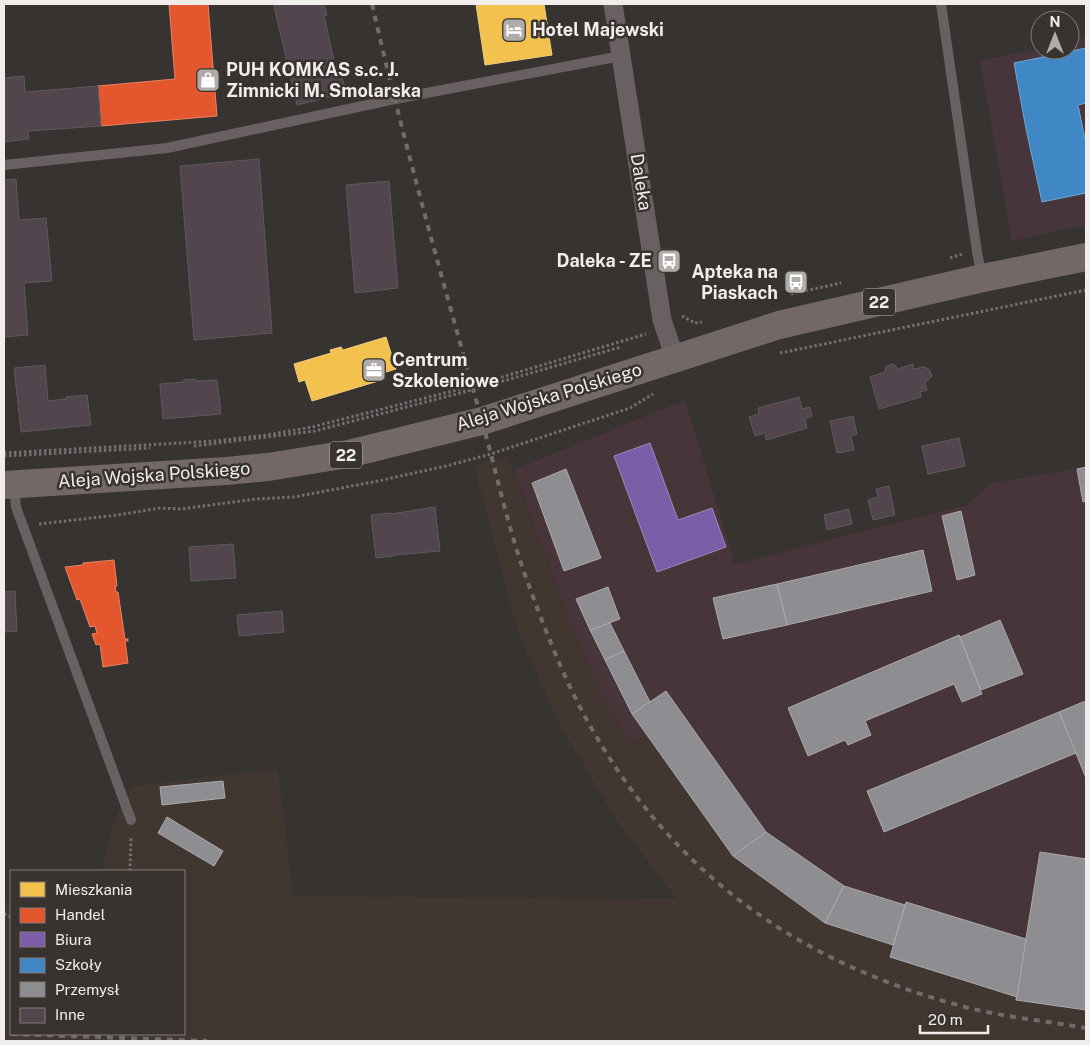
<svg xmlns="http://www.w3.org/2000/svg" width="1090" height="1045" font-family="'Public Sans',sans-serif">
	<style>
		.built { fill: #413730 }
		.industrial { fill: #473539 }
		.education { fill: #46353b }
		.homes { fill: #f2c14e; stroke: #f1ce7d }
		.shops { fill: #e4572e; stroke: #e88466 }
		.offices { fill: #7b5ea7; stroke: #9e89bb }
		.schools { fill: #3f88c5; stroke: #74a6d0 }
		.industry { fill: #8d8d92; stroke: #abaaac }
		.building { fill: #52454d; stroke: #5d5a5b }
		.lines { fill: none; stroke-linecap: round; stroke-linejoin: round }
		.path { stroke: #766e6f; stroke-width: 3; stroke-dasharray: 2.5 2.5; stroke-linecap: butt }
		.lane { stroke: #6a5f61; stroke-width: 10 }
		.street { stroke: #6a5f61; stroke-width: 19 }
		.primary { stroke: #736768; stroke-width: 28 }
		.rail { stroke: #726b6c; stroke-width: 4; stroke-dasharray: 6 6; stroke-linecap: butt }
		.labels { text-anchor: middle; stroke-width: 5; stroke-linejoin: round; paint-order: stroke }
		.shield { fill: #38332f; stroke: #b9b5b2; stroke-width: 1 }
		.shield-label { font-size: 16px; font-weight: bold; fill: #f0edea }
		.poi-label { font-size: 18px; font-weight: bold; fill: #f0edea; stroke: #38332f; text-anchor: start }
		.street-label { font-size: 18px; fill: #f0edea; stroke: #38332f }
	</style>
	<rect width="100%" height="100%" fill="#363331"/>
	<path class="built" d="M507 456 575 635 605 702 630 743 647 735 733 856 825 923 893 945 890 956 1017 997V1000L1086 1010V1041H4V901L11 904V1034H184V871H102L113 823 132 786 278 769 293 896 677 899 617 821 561 727 518 632 474 465Z"/>
	<path class="industrial" d="M685 400 735 564 967 505 991 483 1086 467V1010L1016 1000 1017 997 890 957 893 945 825 923 733 856 647 735 630 743 605 702 575 635 513 470Z"/>
	<path class="education" d="M1086 38V225L1012 241 980 61 1040 48V50H1070V42Z"/>
	<g class="homes">
		<path d="M476 4H544L552 55 485 65Z"/>
		<path d="M386 337 396 369 383 373 385 379 312 401 305 380 299 382 294 364 331 353 330 350 341 347 343 350Z"/>
	</g>
	<g class="shops">
		<path d="M169 4H208L217 116 101 126 98 86 175 79Z"/>
		<path d="M114 560 117 586H115L116 592H118L125 639H128V641H125L128 663 103 667 100 644 96 645 92 634 97 633 95 626 90 627 80 599 77 600 65 567 83 565V563Z"/>
	</g>
	<path class="offices" d="M650 443 678 520 712 508 726 547 657 572 614 456Z"/>
	<path class="schools" d="M1086 48V103L1078 105 1086 144V193L1042 202 1026 129 1014 63Z"/>
	<g class="industry">
		<path d="M1086 467V501L1083 502 1077 469Z"/>
		<path d="M566 469 601 558 564 571 532 483Z"/>
		<path d="M961 511 975 575 957 580 942 516Z"/>
		<path d="M923 550 932 591 787 625 777 584Z"/>
		<path d="M777 584 787 625 723 639 713 598Z"/>
		<path d="M608 587 620 619 590 630 576 599Z"/>
		<path d="M1000 620 1023 674 981 690 960 637Z"/>
		<path d="M610 623 624 651 605 660 590 630Z"/>
		<path d="M959 635 982 694 962 702 954 684 865 721 871 735 848 745 845 740 808 756 788 708Z"/>
		<path d="M624 651 650 702 632 714 605 660Z"/>
		<path d="M666 691 766 832 733 856 632 714Z"/>
		<path d="M1083 702H1086V778L1059 712Z"/>
		<path d="M1059 712 1076 753 884 832 867 791Z"/>
		<path d="M223 781 225 798 162 805 160 787Z"/>
		<path d="M167 817 223 851 214 866 158 833Z"/>
		<path d="M766 832 844 886 825 923 733 856Z"/>
		<path d="M1040 852 1086 859V1010L1016 1000Z"/>
		<path d="M844 886 905 905 893 945 825 923Z"/>
		<path d="M906 902 1026 939 1017 997 890 957Z"/>
	</g>
	<g class="building">
		<path d="M286 4H324L327 15 324 16 337 74 341 73 346 93 297 105 274 6Z"/>
		<path d="M24 76 25 92 98 86 101 126 28 131 29 139 4 142V78Z"/>
		<path d="M259 159 272 333 194 340 180 166Z"/>
		<path d="M16 179 19 220 46 218 52 281 24 283 28 335 4 337V180Z"/>
		<path d="M389 181 398 288 355 293 346 185Z"/>
		<path d="M894 364 898 369 913 364 914 369 923 367 929 369 932 376 925 383 927 390 920 392 921 397 879 409 870 377 885 372 886 366Z"/>
		<path d="M45 365 48 401 66 399V397L87 395 91 425 21 432 14 368Z"/>
		<path d="M195 379 196 381 217 380 221 414 163 419 160 384 184 382V380Z"/>
		<path d="M799 397 802 409 810 407 812 416 805 419 807 428 766 440 765 433 755 436 749 417 759 414 758 408Z"/>
		<path d="M853 416 857 434 851 436 854 450 837 453 830 421Z"/>
		<path d="M959 438 965 466 928 474 922 446Z"/>
		<path d="M889 486 895 515 873 520 868 500 878 497 876 489Z"/>
		<path d="M435 507 440 551 395 555 394 556 376 558 371 515 391 513V514Z"/>
		<path d="M849 509 852 524 827 530 824 515Z"/>
		<path d="M233 544 236 578 191 581 189 547Z"/>
		<path d="M15 591 17 631 4 632V592Z"/>
		<path d="M282 611 284 632 239 636 237 615Z"/>
	</g>
	<g class="lines">
		<g class="path">
			<path d="M950 258 963 254"/>
			<path d="M791 294 841 283"/>
			<path d="M682 316 695 323 702 322"/>
			<path d="M780 353 1086 290"/>
			<path d="M194 446 315 431 479 388 621 347"/>
			<path d="M4 453 215 441 267 435 312 427 472 386 646 334"/>
			<path d="M4 456 150 448"/>
			<path d="M39 524 118 515 160 508 181 509 256 499 294 497 378 481 446 466 491 454 630 408 653 394"/>
			<path d="M130 871 131 836"/>
			<path d="M4 914 11 917"/>
		</g>
		<g class="lane">
			<path d="M941 4 977 252 982 277"/>
			<path d="M4 165 167 148 395 99 621 56"/>
			<path d="M14 485 16 507 131 820"/>
		</g>
		<path class="street" d="M613 4 662 320 675 358"/>
		<path class="primary" d="M4 485 226 471 268 467 348 454 482 421 779 325 983 278 1086 257"/>
		<g class="rail">
			<path d="M372 4C404 144 443 282 482 421 496 471 507 523 524 572 541 619 559 667 582 711 666 869 794 962 965 1007 1004 1017 1046 1021 1086 1028"/>
			<path d="M11 1034 207 1041"/>
		</g>
	</g>
	<defs>
		<g id="hotel-square" transform="scale(1.25)"><rect x="-9" y="-9" width="18" height="18" rx="4" fill="#afaca9" stroke="#38332f"/><path d="M-6-4.5h1.5V1H6V5H4.5V3h-9V5H-6ZM-4 0a1.8 1.8 0 1 1 3.6 0ZM.5 0V-2.5h3Q6-2.5 6 0Z" fill="#fff"/></g>
		<g id="shop-square" transform="scale(1.25)"><rect x="-9" y="-9" width="18" height="18" rx="4" fill="#afaca9" stroke="#38332f"/><path d="M-5-2.5h2.3a2.7 3.5 0 0 1 5.4 0H5L5.5 6h-11ZM-1.5-2.5h3a1.5 2.3 0 0 0-3 0Z" fill="#fff"/></g>
		<g id="bus-square" transform="scale(1.25)"><rect x="-9" y="-9" width="18" height="18" rx="4" fill="#afaca9" stroke="#38332f"/><path d="M-5-6H5V4H4V6H2V4H-2V6H-4V4H-5ZM-3.5-4V0h7V-4ZM-3.5 1.2v1.5H-2V1.2ZM2 1.2v1.5H3.5V1.2Z" fill="#fff"/></g>
		<g id="office-square" transform="scale(1.25)"><rect x="-9" y="-9" width="18" height="18" rx="4" fill="#afaca9" stroke="#38332f"/><path d="M-6-3h4V-5.5h4V-3h4V5H-6ZM-1-4.5V-3h2v-1.5ZM-6 0V1H6V0Z" fill="#fff"/></g>
	</defs>
	<g fill-rule="evenodd">
		<use href="#hotel-square" x="514" y="30"/>
		<use href="#shop-square" x="208" y="80"/>
		<use href="#bus-square" x="669" y="261"/>
		<use href="#bus-square" x="796" y="282"/>
		<use href="#office-square" x="374" y="370"/>
	</g>
	<g class="labels">
		<g class="shield">
			<rect x="863" y="288.5" width="32" height="27" rx="4"/>
			<rect x="330" y="441.5" width="32" height="27" rx="4"/>
		</g>
		<g class="shield-label">
			<text x="879" y="308">22</text>
			<text x="346" y="461">22</text>
		</g>
		<g class="poi-label">
			<text x="532" y="36">Hotel Majewski</text>
			<text x="226" y="76">PUH KOMKAS s.c. J.<tspan x="226" dy="21">Zimnicki M. Smolarska</tspan></text>
			<text x="652" y="267" text-anchor="end">Daleka - ZE</text>
			<text x="778" y="278" text-anchor="end">Apteka na<tspan x="778" dy="21">Piaskach</tspan></text>
			<text x="392" y="366">Centrum<tspan x="392" dy="21">Szkoleniowe</tspan></text>
		</g>
		<g class="street-label">
			<text transform="translate(641 182) rotate(81)" y="6">Daleka</text>
			<text transform="translate(549 397) rotate(-17)" y="6">Aleja Wojska Polskiego</text>
			<text transform="translate(154 475) rotate(-4)" y="6">Aleja Wojska Polskiego</text>
		</g>
	</g>
	<rect width="1090" height="1045" fill="none" stroke="#f0edea" stroke-width="10"/>
	<rect x="10" y="870" width="175" height="165" fill="#38332f" stroke="#827d7a"/>
	<rect x="20" y="882" width="25" height="15" fill="#f2c14e" stroke="#827d7a"/>
	<text x="55" y="895" font-size="15" fill="#f0edea">Mieszkania</text>
	<rect x="20" y="908" width="25" height="15" fill="#e4572e" stroke="#827d7a"/>
	<text x="55" y="920" font-size="15" fill="#f0edea">Handel</text>
	<rect x="20" y="932" width="25" height="15" fill="#7b5ea7" stroke="#827d7a"/>
	<text x="55" y="945" font-size="15" fill="#f0edea">Biura</text>
	<rect x="20" y="958" width="25" height="15" fill="#3f88c5" stroke="#827d7a"/>
	<text x="55" y="970" font-size="15" fill="#f0edea">Szkoły</text>
	<rect x="20" y="982" width="25" height="15" fill="#8d8d92" stroke="#827d7a"/>
	<text x="55" y="995" font-size="15" fill="#f0edea">Przemysł</text>
	<rect x="20" y="1008" width="25" height="15" fill="#52454d" stroke="#827d7a"/>
	<text x="55" y="1020" font-size="15" fill="#f0edea">Inne</text>
	<g transform="translate(1055 35)"><circle r="24" fill="#38332f" stroke="#827d7a"/>
	<path d="M0-4L9 19L0 12L-9 19Z" fill="#afaca9"/>
	<text y="-8" font-size="14" font-weight="bold" text-anchor="middle" fill="#f0edea">N</text>
	</g>
	<path d="M920 1025v8h68v-8" fill="none" stroke="#f0edea" stroke-width="2.5"/>
	<text x="928" y="1025" font-size="15" fill="#f0edea" stroke="#38332f" stroke-width="4" paint-order="stroke">20 m</text>
</svg>
